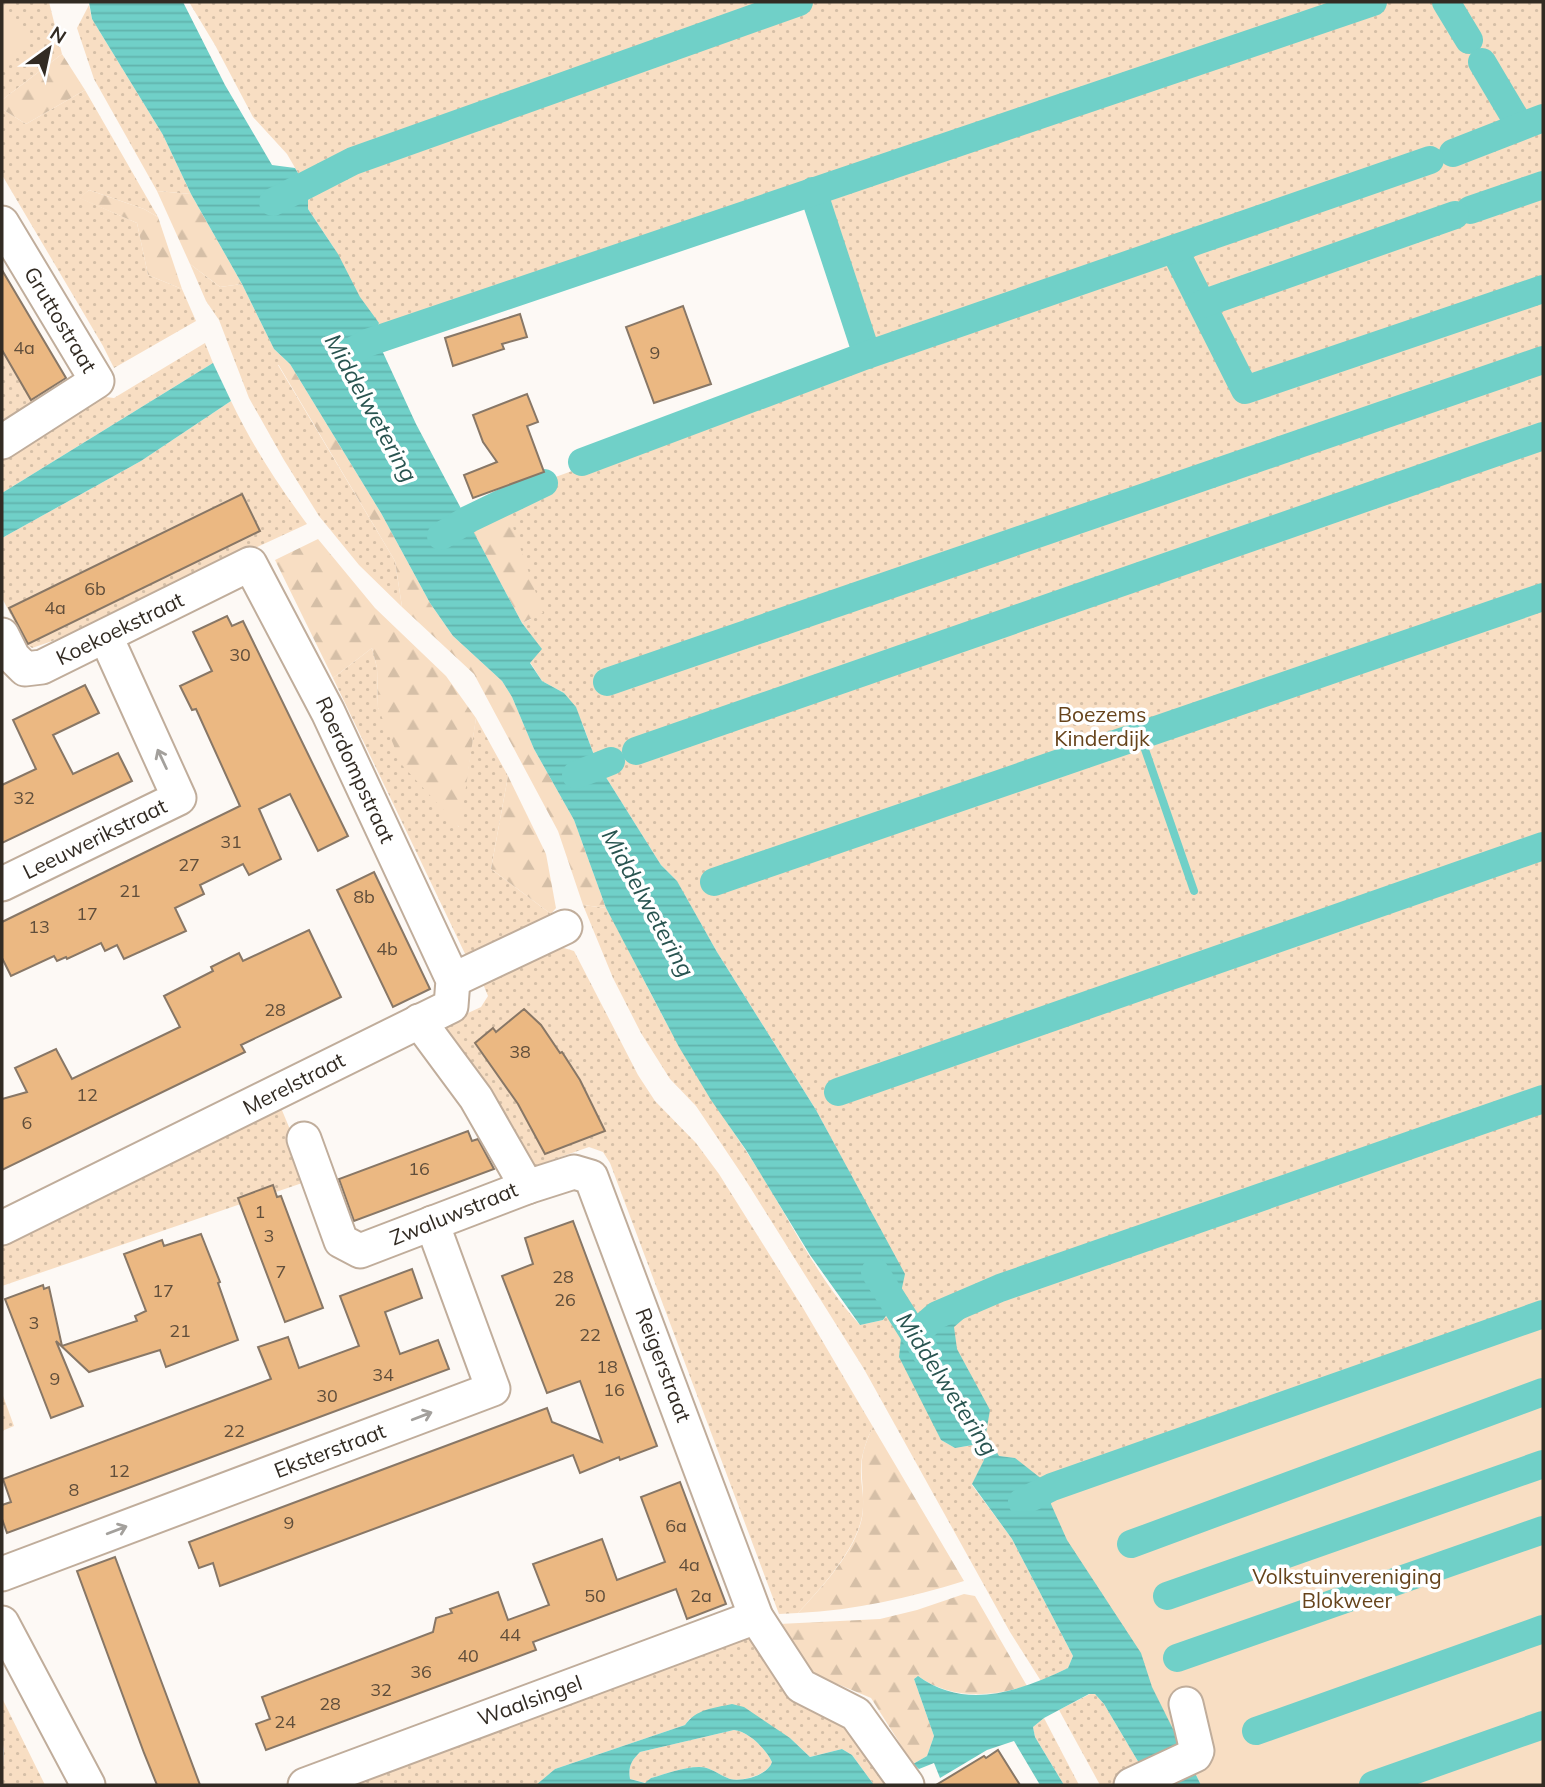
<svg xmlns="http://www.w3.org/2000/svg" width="1545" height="1787" font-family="Mulish,sans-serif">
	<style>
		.grass { fill: url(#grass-dots) }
		.forest { fill: url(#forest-firs) }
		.garden { fill: #f8dec3 }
		.water { fill: url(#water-rules); fill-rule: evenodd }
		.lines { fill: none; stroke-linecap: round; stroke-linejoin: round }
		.stream { stroke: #70d0c8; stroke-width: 8 }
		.canal { stroke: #70d0c8; stroke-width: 28 }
		.building { fill: #ebb882; stroke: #876; stroke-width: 2 }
		.minor-casing { stroke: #c0ad9b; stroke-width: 37 }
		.minor { stroke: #fff; stroke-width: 33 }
		.oneway { stroke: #a3a09c }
		.labels { text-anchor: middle; stroke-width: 7; stroke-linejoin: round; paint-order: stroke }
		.number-label { font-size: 18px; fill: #604e3b }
		.street-label { font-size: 21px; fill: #322b23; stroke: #fff }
		.park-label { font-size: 21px; fill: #66431b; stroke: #fff }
		.water-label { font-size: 23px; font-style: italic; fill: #285450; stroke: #fff }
	</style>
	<defs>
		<pattern id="grass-dots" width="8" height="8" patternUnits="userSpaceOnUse" patternTransform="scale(1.75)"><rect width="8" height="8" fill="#f8dec3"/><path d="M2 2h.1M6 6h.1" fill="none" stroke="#d5bfa7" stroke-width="1.8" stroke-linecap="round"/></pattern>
		<pattern id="forest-firs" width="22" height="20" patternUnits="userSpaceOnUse" patternTransform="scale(1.75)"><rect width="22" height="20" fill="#f8dec3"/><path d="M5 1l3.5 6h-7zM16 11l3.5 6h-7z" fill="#d5bfa7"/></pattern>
		<pattern id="water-rules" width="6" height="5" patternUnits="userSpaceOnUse" patternTransform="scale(1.75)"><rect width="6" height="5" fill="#70d0c8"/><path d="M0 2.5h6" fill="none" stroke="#61b3ac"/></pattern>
	</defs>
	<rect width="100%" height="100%" fill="#fdf9f5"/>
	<g class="grass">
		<path d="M2 2H49L62 54 2 100Z"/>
		<path d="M189 2H1543V1785H1205L1015 1458 998 1456 986 1433 968 1369 929 1306 924 1403 941 1440 955 1448 973 1445 984 1461 972 1485 1012 1539 1073 1656 1068 1668 1041 1681 1010 1632 864 1369 743 1176 696 1106 670 1079 641 1033 613 978 583 905 606 908C632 954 654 1003 681 1049 706 1094 737 1135 764 1179 793 1227 822 1284 860 1325L883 1320 900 1297 887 1243 816 1110 717 952 676 880 661 865 597 763 583 725 564 693 542 681 530 662 541 649 522 623 531 619 467 509 594 463 592 447 866 354 816 184 374 333 334 248 308 209V190L287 154 253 117 215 45Z"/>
		<path d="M89 5 92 19 163 135 191 194 157 191 94 79 77 28Z"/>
		<path d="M85 90 158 217 144 209 89 190 80 198 137 223 148 275 182 289 196 321 114 368 103 346 2 175V109L26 124Z"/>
		<path d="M190 264 220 287 242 284 274 349 290 364 278 365 395 561 402 607 359 565 319 516 284 460 249 398 219 320 206 301Z"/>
		<path d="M205 343 213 363 2 493V452L97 396 114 398Z"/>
		<path d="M2 350 31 400 67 379 68 385 6 423 2 415Z"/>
		<path d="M231 401C252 445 278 485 307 524L61 638 32 648 26 644 2 598V538L141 461Z"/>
		<path d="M372 648 377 668 378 708 459 827 476 718 508 776 491 869 551 914 542 924 468 960 333 678Z"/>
		<path d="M551 944 574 951 638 1075 655 1101 696 1143 719 1174 803 1308 873 1427C866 1441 860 1457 861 1474 861 1485 864 1496 863 1507 862 1544 822 1587 798 1613L779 1614 610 1163 603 1152 589 1147 535 1166 494 1101 427 1032 481 1007 488 996 481 979Z"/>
		<path d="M279 1103 311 1180 2 1286V1237Z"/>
		<path d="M2 1393 14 1426 2 1431Z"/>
		<path d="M753 1631 853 1729 889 1785H874L852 1755 842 1749 810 1757 790 1738 690 1718 685 1725 555 1769 536 1785H337Z"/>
		<path d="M1090 1694H1095L1104 1704 1152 1785H1100L1059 1710Z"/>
		<path d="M2 1698 45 1785H2L4 1750 2 1739Z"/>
		<path d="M1044 1718 1079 1785H1064L1035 1737 1033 1727Z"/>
		<path d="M734 1730C748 1731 766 1749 772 1762 768 1775 742 1782 730 1779 719 1775 711 1767 699 1767 683 1767 666 1774 651 1778L646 1783 630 1779C628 1767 631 1761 640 1752Z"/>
	</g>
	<g class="forest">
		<path d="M62 54 85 90 26 124 2 109V100Z"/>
		<path d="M89 190 144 209 158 217 182 289 148 275 137 223 79 198Z"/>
		<path d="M157 191 191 194 242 284 220 287 190 264Z"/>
		<path d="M278 364H290L381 513 430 603 453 636 502 681 512 697 534 749 574 820 606 908 583 905 558 831 474 674 402 607 395 561Z"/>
		<path d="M502 496 543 613 522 623 462 511Z"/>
		<path d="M318 539 375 608 446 676 476 718 460 828 402 765 378 708 377 668 372 648 333 678 275 560Z"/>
		<path d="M508 776 546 854 556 908 551 914 491 869Z"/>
		<path d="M873 1427 964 1581C909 1598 856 1610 798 1613 822 1587 863 1544 863 1507 864 1471 855 1463 873 1427Z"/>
		<path d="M964 1594 975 1596 1027 1686C991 1697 951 1700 918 1676L914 1679 934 1736 927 1756 913 1764 871 1698 840 1685 802 1673 779 1624 880 1619 917 1610Z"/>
	</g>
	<g class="garden">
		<path d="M2 3 34 41 2 67Z"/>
		<path d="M1543 1308V1785H1201L1152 1687 1141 1653 1067 1540 1051 1504 1052 1487Z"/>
	</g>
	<g class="water">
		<path d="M89 2H183L225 85 272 165 295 168 308 190V209L338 254 360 297 379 323 374 333 416 424 522 623 542 649 530 663 542 681 564 693 576 707 597 763 661 865 677 881 717 952 816 1110 905 1274 900 1297 883 1320 860 1325 810 1255 746 1150 711 1100 679 1047 606 908 574 820 534 749 512 697 502 681 453 636 430 603 381 513 290 364 274 349 242 284 191 194 163 135 92 19Z"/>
		<path d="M213 363 231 401 141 461 2 538V493Z"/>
		<path d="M1215 1212 968 1315 954 1327 957 1349 990 1410 986 1433 999 1456 1015 1458 1052 1487 1051 1504 1067 1540 1141 1653 1152 1687 1201 1785H1152L1104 1704 1095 1694H1089L1044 1718 1033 1727 1035 1737 1064 1785H1040L1014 1741 987 1750 940 1778 934 1763 919 1769 913 1764 927 1756 934 1736 914 1679 918 1676C966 1711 1020 1691 1068 1668L1073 1656 1012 1539 972 1484 984 1460 973 1445 955 1448 941 1440 899 1357 901 1338 906 1328 929 1306 937 1315Z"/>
		<path d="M732 1704 744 1707 790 1738 810 1757 842 1749 852 1755 874 1785H536L555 1769 685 1725C696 1709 714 1708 732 1704ZM734 1730C748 1731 766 1749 772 1762 768 1775 743 1782 730 1779 719 1775 711 1767 699 1767 683 1767 666 1774 651 1778L645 1783 630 1779C628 1767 631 1761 640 1752Z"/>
	</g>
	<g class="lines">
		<path class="stream" d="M1140 735 1194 891"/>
		<g class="canal">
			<path d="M1446 2 1469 40"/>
			<path d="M1482 62 1520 126"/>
			<path d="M1453 153 1543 118"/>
			<path d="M813 191 867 355"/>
			<path d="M273 202 353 161 799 2"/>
			<path d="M1470 210 1543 185"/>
			<path d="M1174 249 1245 390 1543 289"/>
			<path d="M1202 304 1455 215"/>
			<path d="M344 356 367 343 1373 2"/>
			<path d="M582 462 867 355 1430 160"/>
			<path d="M441 536 469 519 544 483"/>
			<path d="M607 682 1543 360"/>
			<path d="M636 751 1543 436"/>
			<path d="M576 775 611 761"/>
			<path d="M714 882 1543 597"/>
			<path d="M838 1092 1543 846"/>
			<path d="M875 1272 928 1356"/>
			<path d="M915 1334 937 1315 1000 1288 1543 1099"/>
			<path d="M1022 1502 1052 1487 1543 1314"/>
			<path d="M1131 1544 1543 1392"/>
			<path d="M1167 1596 1543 1464"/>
			<path d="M1177 1658 1543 1530"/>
			<path d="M1256 1731 1543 1629"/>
			<path d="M1373 1785 1543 1725"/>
		</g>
	</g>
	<g class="building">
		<path d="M2 270 66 378 31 400 2 350Z"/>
		<path d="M683 306 711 384 654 403 626 327Z"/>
		<path d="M520 314 527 337 502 344 504 349 453 366 445 338Z"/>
		<path d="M527 394 538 422 527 426 544 472 473 498 464 475 497 462 483 442 473 415Z"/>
		<path d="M242 494 260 531 28 644 9 608Z"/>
		<path d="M227 616 232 626 243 621 348 836 318 851 290 794 259 809 281 859 249 875 243 864 200 885 204 894 175 908 186 931 124 959 117 945 105 951 101 943 67 959 66 957 57 961 54 956 11 976 2 958V922L240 806 196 709 192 710 180 686 212 671 193 632Z"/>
		<path d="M85 685 99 713 53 735 73 774 118 753 132 781 2 843V785L36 769 13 720Z"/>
		<path d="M374 872 430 989 393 1007 337 890Z"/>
		<path d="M309 930 341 997 241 1045 245 1052 2 1170V1099L27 1092 15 1068 56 1049 72 1079 180 1027 164 996 213 971 211 967 239 953 243 961Z"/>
		<path d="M524 1009 541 1025 560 1053 562 1052 580 1080 605 1131 545 1154 518 1104 475 1043 493 1028 496 1032Z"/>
		<path d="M468 1131 472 1141 478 1139 494 1169 354 1221 339 1179Z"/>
		<path d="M273 1185 277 1197 281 1196 323 1308 285 1322 238 1198Z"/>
		<path d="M573 1221 657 1446 620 1460 619 1457 580 1473 573 1455 220 1586 213 1563 199 1568 189 1542 547 1408 552 1422 602 1442 580 1381 547 1393 502 1276 533 1264 525 1238Z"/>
		<path d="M201 1234 220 1282 218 1283 238 1340 166 1367 160 1350 89 1372 56 1341 83 1406 51 1418 5 1299 43 1285 44 1289 49 1287 62 1346 137 1321 135 1316 146 1311 124 1254 162 1240 164 1246Z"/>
		<path d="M412 1269 422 1298 385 1312 400 1354 438 1340 449 1369 7 1533 2 1519V1505L11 1502 3 1479 271 1379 258 1347 288 1337 299 1368 359 1346 340 1296Z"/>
		<path d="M680 1482 726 1604 687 1619 676 1589 533 1642 536 1650 266 1750 256 1724 270 1719 262 1697 433 1632 436 1618 452 1613 450 1609 498 1592 508 1620 549 1605 533 1564 602 1539 617 1580 665 1562 641 1497Z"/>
		<path d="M115 1557 160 1678 200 1785H157L144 1753 77 1571Z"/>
		<path d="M998 1750 1020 1785H936L984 1756 986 1758Z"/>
	</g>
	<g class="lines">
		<g class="minor-casing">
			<g id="minor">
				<path d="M2 223 97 381 2 442"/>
				<path d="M2 635 13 657 25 669 42 667 250 564 328 712 453 980 451 1006 2 1228"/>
				<path d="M2 884 179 798 106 637"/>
				<path d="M453 980 565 927"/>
				<path d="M304 1139 341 1241 360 1251 527 1187 476 1098 419 1021"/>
				<path d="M527 1187 574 1172 591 1177 756 1617 801 1686 856 1714 907 1785"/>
				<path d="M2 1574 493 1389 432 1223"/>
				<path d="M2 1623 88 1785"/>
				<path d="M305 1785 756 1617"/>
				<path d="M1131 1785 1195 1755 1197 1751 1186 1704"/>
			</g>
		</g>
		<use href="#minor" class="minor"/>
	</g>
	<defs><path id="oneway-shaft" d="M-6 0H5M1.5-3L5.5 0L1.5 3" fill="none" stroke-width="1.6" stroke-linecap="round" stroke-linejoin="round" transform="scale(1.75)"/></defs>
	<g class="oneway">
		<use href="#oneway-shaft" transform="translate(162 759) rotate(-115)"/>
		<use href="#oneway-shaft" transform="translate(422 1416) rotate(-21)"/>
		<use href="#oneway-shaft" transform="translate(117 1530) rotate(-21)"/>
	</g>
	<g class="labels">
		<g class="number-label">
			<text x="24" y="354">4a</text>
			<text x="655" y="359">9</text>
			<text x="95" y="595">6b</text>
			<text x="55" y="614">4a</text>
			<text x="240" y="661">30</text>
			<text x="24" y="804">32</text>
			<text x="231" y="848">31</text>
			<text x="189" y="871">27</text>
			<text x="130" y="897">21</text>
			<text x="364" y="903">8b</text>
			<text x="87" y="920">17</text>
			<text x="39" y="933">13</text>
			<text x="387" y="955">4b</text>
			<text x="275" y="1016">28</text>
			<text x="520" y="1058">38</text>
			<text x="87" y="1101">12</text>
			<text x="27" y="1129">6</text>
			<text x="419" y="1175">16</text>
			<text x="260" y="1218">1</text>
			<text x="269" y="1242">3</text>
			<text x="281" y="1278">7</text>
			<text x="563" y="1283">28</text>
			<text x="163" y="1297">17</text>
			<text x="565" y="1306">26</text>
			<text x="34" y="1329">3</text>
			<text x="180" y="1337">21</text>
			<text x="590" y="1341">22</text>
			<text x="607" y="1373">18</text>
			<text x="383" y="1381">34</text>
			<text x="55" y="1385">9</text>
			<text x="614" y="1396">16</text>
			<text x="327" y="1402">30</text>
			<text x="234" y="1437">22</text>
			<text x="119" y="1477">12</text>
			<text x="74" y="1496">8</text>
			<text x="289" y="1529">9</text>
			<text x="676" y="1532">6a</text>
			<text x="689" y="1571">4a</text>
			<text x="595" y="1602">50</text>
			<text x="701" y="1602">2a</text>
			<text x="510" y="1641">44</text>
			<text x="468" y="1662">40</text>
			<text x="421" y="1678">36</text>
			<text x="381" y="1696">32</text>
			<text x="330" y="1710">28</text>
			<text x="285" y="1728">24</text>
		</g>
		<g class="street-label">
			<text transform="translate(60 320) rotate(59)" y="7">Gruttostraat</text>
			<text transform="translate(120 629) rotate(-26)" y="7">Koekoekstraat</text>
			<text transform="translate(355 770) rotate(65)" y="7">Roerdompstraat</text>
			<text transform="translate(95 839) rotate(-26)" y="7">Leeuwerikstraat</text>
			<text transform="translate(294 1084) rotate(-27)" y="7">Merelstraat</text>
			<text transform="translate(454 1214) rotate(-22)" y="7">Zwaluwstraat</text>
			<text transform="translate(663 1365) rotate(69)" y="7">Reigerstraat</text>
			<text transform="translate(330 1451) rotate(-21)" y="7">Eksterstraat</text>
			<text transform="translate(530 1701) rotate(-20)" y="7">Waalsingel</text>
		</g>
		<g class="park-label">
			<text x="1102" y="722">Boezems<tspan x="1102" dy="24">Kinderdijk</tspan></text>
			<text x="1347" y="1584">Volkstuinvereniging<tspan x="1347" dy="24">Blokweer</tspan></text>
		</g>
		<g class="water-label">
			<text transform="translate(371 408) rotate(61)" y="8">Middelwetering</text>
			<text transform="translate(648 903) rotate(61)" y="8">Middelwetering</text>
			<text transform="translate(947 1384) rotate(57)" y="8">Middelwetering</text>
		</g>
	</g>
	<rect width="1545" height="1787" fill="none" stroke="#322b23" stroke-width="7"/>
	<g transform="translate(49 49) rotate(33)" stroke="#ffffff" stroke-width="5" paint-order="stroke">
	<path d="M0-5L12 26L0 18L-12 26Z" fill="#322b23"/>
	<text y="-10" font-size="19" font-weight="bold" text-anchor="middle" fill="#322b23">N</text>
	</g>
</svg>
